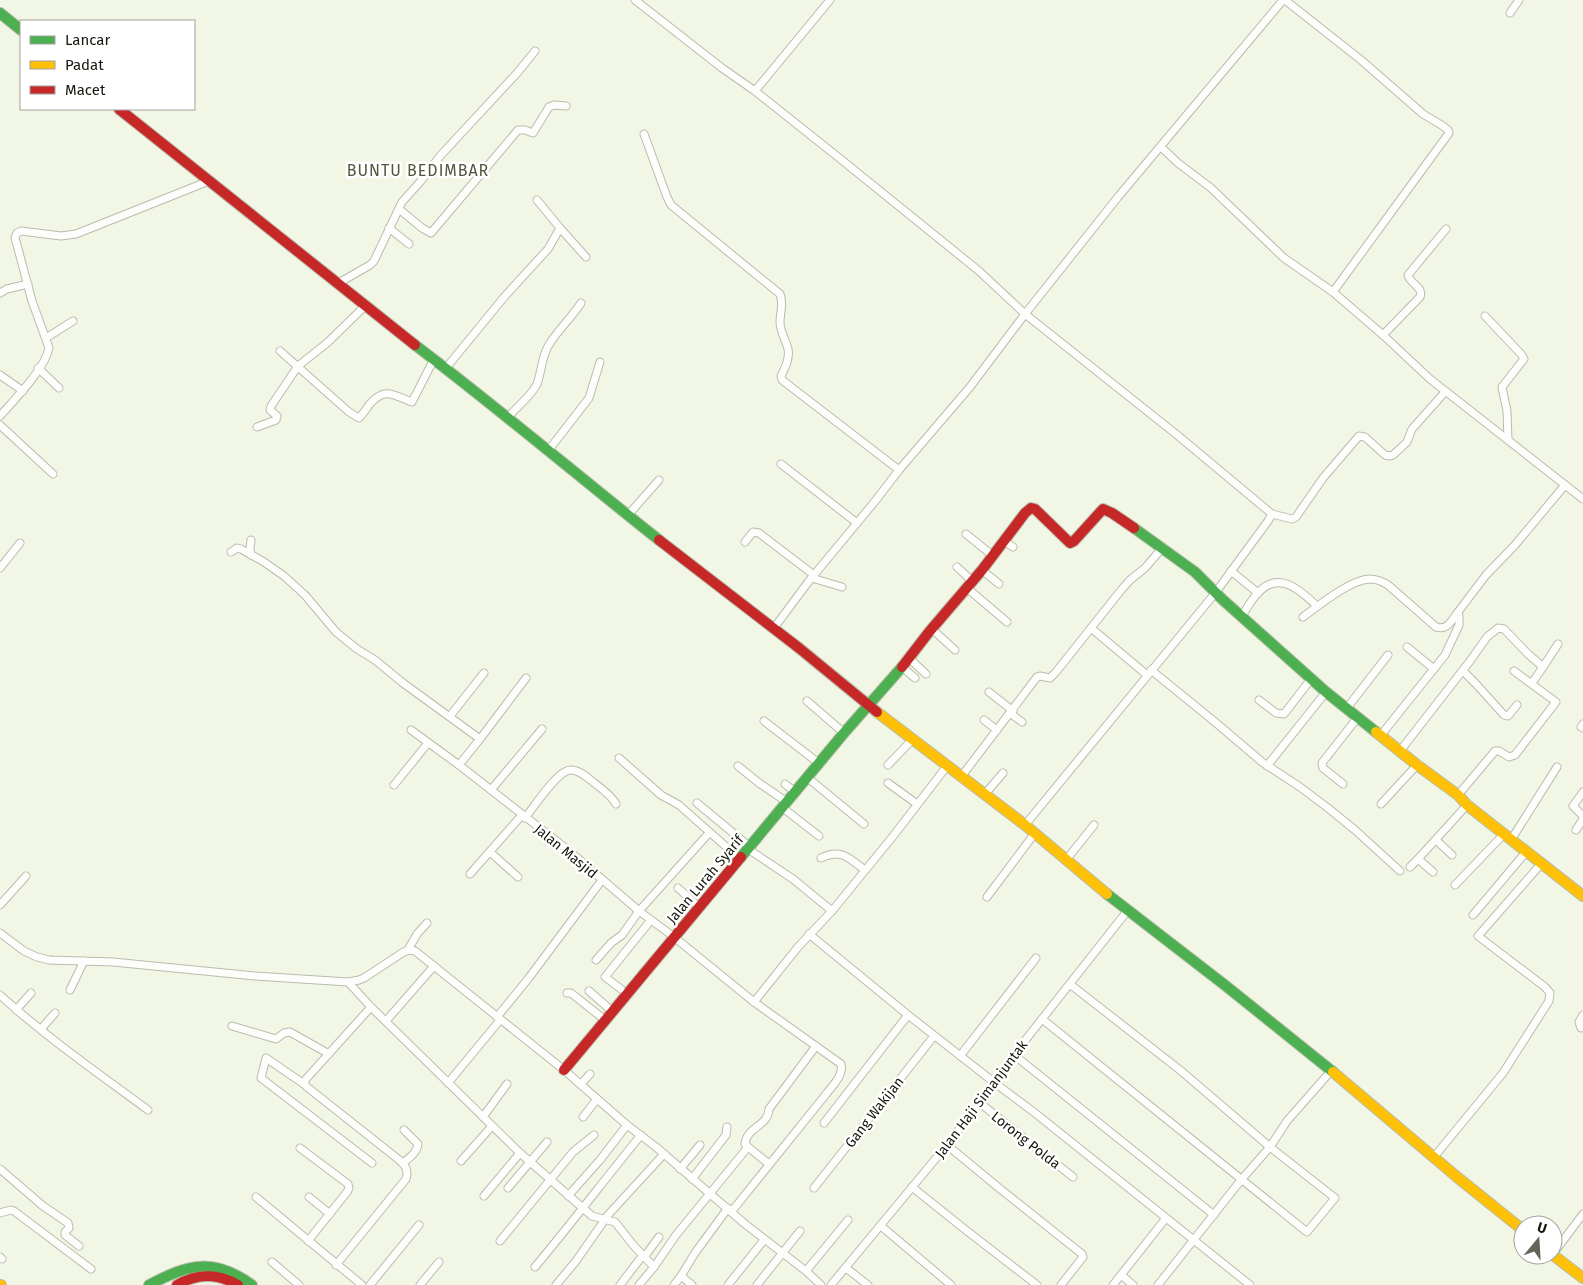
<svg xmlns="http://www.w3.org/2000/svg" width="1583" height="1285" font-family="'Fira Sans',sans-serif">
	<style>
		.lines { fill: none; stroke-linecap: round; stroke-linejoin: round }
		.street-casing { stroke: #b8bcad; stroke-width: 9 }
		.fast-casing { stroke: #b8bcad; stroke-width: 12 }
		.slow-casing { stroke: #b8bcad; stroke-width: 12 }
		.jam-casing { stroke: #b8bcad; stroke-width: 12 }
		.street { stroke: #fdfefb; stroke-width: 7 }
		.fast { stroke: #4caf50; stroke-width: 10 }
		.slow { stroke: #ffc107; stroke-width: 10 }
		.jam { stroke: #c62828; stroke-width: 10 }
		.labels { text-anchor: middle; stroke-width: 5; stroke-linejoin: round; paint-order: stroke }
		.street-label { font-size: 14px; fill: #15170c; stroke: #fff }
		.quarter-label { font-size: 16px; letter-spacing: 1px; fill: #51573d; stroke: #fff }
	</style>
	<rect width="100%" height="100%" fill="#f2f7e5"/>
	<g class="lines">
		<g class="street-casing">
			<g id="street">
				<path d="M635 0 722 68 755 91 838 157 979 271 1025 314 1118 197 1283 0"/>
				<path d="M1285 0 1361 60 1423 114 1443 126 1448 130 1449 133 1333 292"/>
				<path d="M1510 13 1519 0"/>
				<path d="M755 91 830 0"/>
				<path d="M644 134 667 197 671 205 780 294C784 304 780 312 780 322 780 332 786 340 788 349 790 358 785 368 781 376L782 380 899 470"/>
				<path d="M1161 147 1178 163 1211 188 1284 258 1333 292 1383 335 1430 379 1583 499"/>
				<path d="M399 209 422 228 431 233 518 130H525L533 133 549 107 554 105 566 106"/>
				<path d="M389 228 409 244"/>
				<path d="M560 228 586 257"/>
				<path d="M337 284 370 265 374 261 402 202 420 182 441 155 518 72 535 51"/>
				<path d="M0 293 7 289 28 284"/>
				<path d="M1485 316 1521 354 1524 359 1502 387 1507 411 1508 440"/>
				<path d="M1383 335 1420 297C1424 287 1410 284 1408 275L1446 229"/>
				<path d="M46 338 73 321"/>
				<path d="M280 351 349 412 359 418C363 414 366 409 369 405 385 386 393 395 412 402L434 359"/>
				<path d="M38 368 59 388"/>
				<path d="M446 368 505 296 548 249 560 228 537 200"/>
				<path d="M0 375 23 391"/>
				<path d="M0 416C14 400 45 369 49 348L32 301 17 245 15 238 17 233 21 231 61 236 76 234 209 181"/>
				<path d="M508 417C516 408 532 395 537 384 542 371 541 356 550 343 559 329 572 317 581 303"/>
				<path d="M0 425 53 474"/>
				<path d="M257 427 276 420 277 416 270 410 271 406 298 366 327 343 365 306"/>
				<path d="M548 451 589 398 600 362"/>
				<path d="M781 464 857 523"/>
				<path d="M628 515 659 480"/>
				<path d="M966 534 992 555"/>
				<path d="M251 540 250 548 251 555"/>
				<path d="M1004 541 1013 547"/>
				<path d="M745 542 753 532 759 533 814 575"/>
				<path d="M231 552 237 548 241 549 264 562 284 576 305 595 336 632 357 649 375 660 403 683 480 739 526 678"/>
				<path d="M957 567 972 581"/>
				<path d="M0 568 20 543"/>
				<path d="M982 570 999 584"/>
				<path d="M1231 571 1258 593"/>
				<path d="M812 578 842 587"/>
				<path d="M967 588 1007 622"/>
				<path d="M1242 616C1247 608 1251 600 1258 593 1279 570 1300 590 1317 606"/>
				<path d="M1303 617C1318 606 1350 580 1369 579 1376 579 1382 581 1388 585L1436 627C1447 631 1452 620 1458 612"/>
				<path d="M774 628 809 581 876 500 899 470 970 387 1025 314 1176 434 1272 514"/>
				<path d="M1091 628 1147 675"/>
				<path d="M932 629 955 650"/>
				<path d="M1407 647 1434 669"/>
				<path d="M909 658 926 674"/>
				<path d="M902 667 915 678"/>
				<path d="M1151 670 1215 722 1262 762 1300 787 1328 808 1355 830 1400 871"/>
				<path d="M1463 671 1476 684 1504 715 1508 716 1517 705"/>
				<path d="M1532 683 1543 667"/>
				<path d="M989 692 1013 711"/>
				<path d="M1259 700 1276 713 1284 714 1311 679"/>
				<path d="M807 701 844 733"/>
				<path d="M1347 708 1388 655"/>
				<path d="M1010 713 1022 722"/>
				<path d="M450 716 484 673"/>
				<path d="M984 720 997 730"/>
				<path d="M764 721 820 764"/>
				<path d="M1583 724 1581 727 1583 728"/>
				<path d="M411 730 459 765 568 850 639 911 674 937 754 1002 841 1064C844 1075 833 1085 827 1093L732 1211"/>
				<path d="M1381 735 1445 655 1459 625V616L1458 612 1486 575 1515 545 1565 485"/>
				<path d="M1400 751 1470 661 1487 637 1498 628 1504 629 1528 654 1543 667 1558 644"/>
				<path d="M619 758 661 795 679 805 740 859"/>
				<path d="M459 765 480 739"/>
				<path d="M888 765 912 740"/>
				<path d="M738 766 759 783 787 802"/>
				<path d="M1267 766 1326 692"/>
				<path d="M961 777 1037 677 1040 676 1050 678 1056 672 1122 589 1130 580 1145 568 1163 547"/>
				<path d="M808 778 864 824"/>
				<path d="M888 783 917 804"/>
				<path d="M785 784 795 792"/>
				<path d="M1343 784 1323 768 1322 763 1358 717"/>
				<path d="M394 785 428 743"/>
				<path d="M491 790 542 729"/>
				<path d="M1583 792 1573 806 1583 816"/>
				<path d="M985 794 1003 773"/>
				<path d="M1458 795 1495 751H1499L1509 757 1515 755 1556 702 1514 671"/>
				<path d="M697 803 750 847"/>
				<path d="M1381 804 1417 765"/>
				<path d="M783 808 819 836"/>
				<path d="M525 818C534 807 557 771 570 770 578 769 587 777 593 782 601 788 611 795 616 804"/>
				<path d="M1025 825 1216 592 1268 521 1272 514 1292 519 1296 517 1323 478 1359 436 1365 437 1385 455 1390 456 1393 455 1407 442 1412 429 1445 392"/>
				<path d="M1576 830 1583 819"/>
				<path d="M1436 840 1452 855"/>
				<path d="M1511 840 1557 767"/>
				<path d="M748 849 793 879 832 911 894 835 947 766"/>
				<path d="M490 852 518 877"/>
				<path d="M821 858C842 848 848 858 865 870"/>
				<path d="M1066 860 1094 825"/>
				<path d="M1410 867 1418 859"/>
				<path d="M1433 872 1418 859 1467 805"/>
				<path d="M470 874 522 815"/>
				<path d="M1455 885 1504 834"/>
				<path d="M678 888 699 907"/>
				<path d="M987 897 1035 833"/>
				<path d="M0 905 26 876"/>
				<path d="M1473 915 1526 852"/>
				<path d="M0 933 24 951 37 957 49 960 113 962 255 976 348 982 359 980 364 978 402 953 408 950 415 951 564 1070 627 1125 656 1147 745 1224 806 1271 821 1285"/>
				<path d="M809 934 908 1015 995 1083 1035 1113 1250 1285"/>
				<path d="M408 950 417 934 427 923"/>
				<path d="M596 960 611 943 622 935 639 911 709 833"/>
				<path d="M348 982 371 1007 520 1153 592 1216 615 1222 634 1246 654 1267"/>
				<path d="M621 989 605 977 651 920"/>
				<path d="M70 990 84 961"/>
				<path d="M589 991 613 1012"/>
				<path d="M567 993H571L605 1020"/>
				<path d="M0 995C46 1037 98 1073 148 1110"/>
				<path d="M754 1002 798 947 832 911"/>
				<path d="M16 1010 31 993"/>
				<path d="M497 1017 528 979 602 880"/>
				<path d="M1042 1019 1307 1232 1335 1198 1270 1147 1180 1070 1071 985"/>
				<path d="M386 1021 434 966"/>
				<path d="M232 1026 276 1039 284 1033 290 1032 329 1054"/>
				<path d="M1581 1028 1579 1022 1583 1015"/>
				<path d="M41 1029 55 1013"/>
				<path d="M1014 1055 1214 1215"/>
				<path d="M960 1056 1036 958"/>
				<path d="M448 1083 500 1020"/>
				<path d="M304 1084 266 1058 261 1078 372 1163"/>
				<path d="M581 1084 590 1074"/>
				<path d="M980 1103 1073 1177"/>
				<path d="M483 1117 507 1084"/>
				<path d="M583 1117 597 1099"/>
				<path d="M824 1123 908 1015"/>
				<path d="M947 1145 999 1188 1082 1254 1083 1257 1061 1285"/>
				<path d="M748 1147 769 1164"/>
				<path d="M300 1148 348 1184 349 1188 347 1192 308 1241"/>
				<path d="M1434 1157 1503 1073 1549 1001 1550 993 1545 987 1478 936 1541 864"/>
				<path d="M461 1161 492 1126"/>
				<path d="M403 1163C409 1158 417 1153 418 1144L404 1130"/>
				<path d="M0 1169 43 1206 68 1223 69 1228 65 1232V1235L79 1246"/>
				<path d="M680 1169 700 1145"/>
				<path d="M692 1179 726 1135 727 1127"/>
				<path d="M912 1187 967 1231 1037 1285"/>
				<path d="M508 1188 547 1142"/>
				<path d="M814 1188 934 1036"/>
				<path d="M484 1196 520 1153"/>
				<path d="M568 1196 600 1160 627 1125"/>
				<path d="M256 1197 362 1285"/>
				<path d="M309 1197 330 1214"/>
				<path d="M0 1213 11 1210 14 1211 91 1269"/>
				<path d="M881 1226 951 1285"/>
				<path d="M500 1241 573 1152 594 1135"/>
				<path d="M1553 1254 1583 1214"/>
				<path d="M645 1256 659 1237"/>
				<path d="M0 1257 2 1259"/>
				<path d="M272 1262 299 1285"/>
				<path d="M336 1265 406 1179C409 1169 405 1165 398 1159L307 1087 304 1084 306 1079 371 1007"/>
				<path d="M535 1267C571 1224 605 1179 641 1135"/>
				<path d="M846 1268 868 1285"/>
				<path d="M806 1271 848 1220"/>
				<path d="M1121 1275 1133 1285"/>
				<path d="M681 1276 692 1285"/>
				<path d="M370 1285 419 1225"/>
				<path d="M420 1285 439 1262"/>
				<path d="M556 1285 576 1261 608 1215 664 1154"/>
				<path d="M620 1285 643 1255"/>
				<path d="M639 1285 654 1267 676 1235 748 1147 745 1144C747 1126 768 1127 769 1109L816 1046"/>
				<path d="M674 1285 681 1276 695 1253 728 1208"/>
				<path d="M728 1285 764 1240"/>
				<path d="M757 1285 800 1231"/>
				<path d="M831 1285 947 1145 986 1095 1012 1057 1128 910"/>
				<path d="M1113 1285 1166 1218"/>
				<path d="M1158 1285 1241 1180 1270 1147 1287 1121 1331 1071"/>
			</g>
		</g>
		<g class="fast-casing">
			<g id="fast">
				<path d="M0 13 21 30"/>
				<path d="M415 345C498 408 577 475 659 540"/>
				<path d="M1134 528 1195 572 1223 600 1326 692 1376 732"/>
				<path d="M741 857 844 733 902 667"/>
				<path d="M1107 894 1226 986 1333 1072"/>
				<path d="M149 1285C189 1264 213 1257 252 1285"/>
			</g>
		</g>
		<g class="slow-casing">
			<g id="slow">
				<path d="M877 712 1025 825 1107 894"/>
				<path d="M1376 732 1417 765 1458 795 1467 805 1583 896"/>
				<path d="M1333 1072 1457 1177 1523 1230"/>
				<path d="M1553 1255 1583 1278"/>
				<path d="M0 1285H1"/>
			</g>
		</g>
		<g class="jam-casing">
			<g id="jam">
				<path d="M119 109 415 345"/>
				<path d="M659 540 799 648 877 712"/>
				<path d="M902 667 929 632 982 570 1025 513 1031 508 1035 509 1070 543 1074 541 1103 509 1112 513 1134 528"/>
				<path d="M564 1070 741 857"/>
				<path d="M177 1285C198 1273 217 1273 238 1285"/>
			</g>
		</g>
		<use href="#street" class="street"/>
		<use href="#fast" class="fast"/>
		<use href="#slow" class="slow"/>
		<use href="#jam" class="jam"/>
	</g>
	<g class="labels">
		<g class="street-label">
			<text transform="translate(566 851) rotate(39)" y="5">Jalan Masjid</text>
			<text transform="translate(705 879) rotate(-50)" y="5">Jalan Lurah Syarif</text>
			<text transform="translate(981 1099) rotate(-53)" y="5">Jalan Haji Simanjuntak</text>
			<text transform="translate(874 1112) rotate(-52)" y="5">Gang Wakijan</text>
			<text transform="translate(1026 1140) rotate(38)" y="5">Lorong Polda</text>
		</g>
		<g class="quarter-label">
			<text x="418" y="176">BUNTU BEDIMBAR</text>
		</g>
	</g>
	<rect x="20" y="20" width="175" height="90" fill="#ffffff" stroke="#a1a29e"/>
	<rect x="30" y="36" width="25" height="8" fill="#4caf50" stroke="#a1a29e"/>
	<text x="65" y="45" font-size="15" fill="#15170c">Lancar</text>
	<rect x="30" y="61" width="25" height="8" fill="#ffc107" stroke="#a1a29e"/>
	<text x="65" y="70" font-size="15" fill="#15170c">Padat</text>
	<rect x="30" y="86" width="25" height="8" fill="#c62828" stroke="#a1a29e"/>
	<text x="65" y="95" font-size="15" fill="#15170c">Macet</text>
	<g transform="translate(1538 1240) rotate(18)"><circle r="24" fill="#ffffff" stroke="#a1a29e"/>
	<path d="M0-4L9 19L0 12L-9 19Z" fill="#626558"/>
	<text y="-8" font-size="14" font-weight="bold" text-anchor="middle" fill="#15170c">U</text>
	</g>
</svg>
